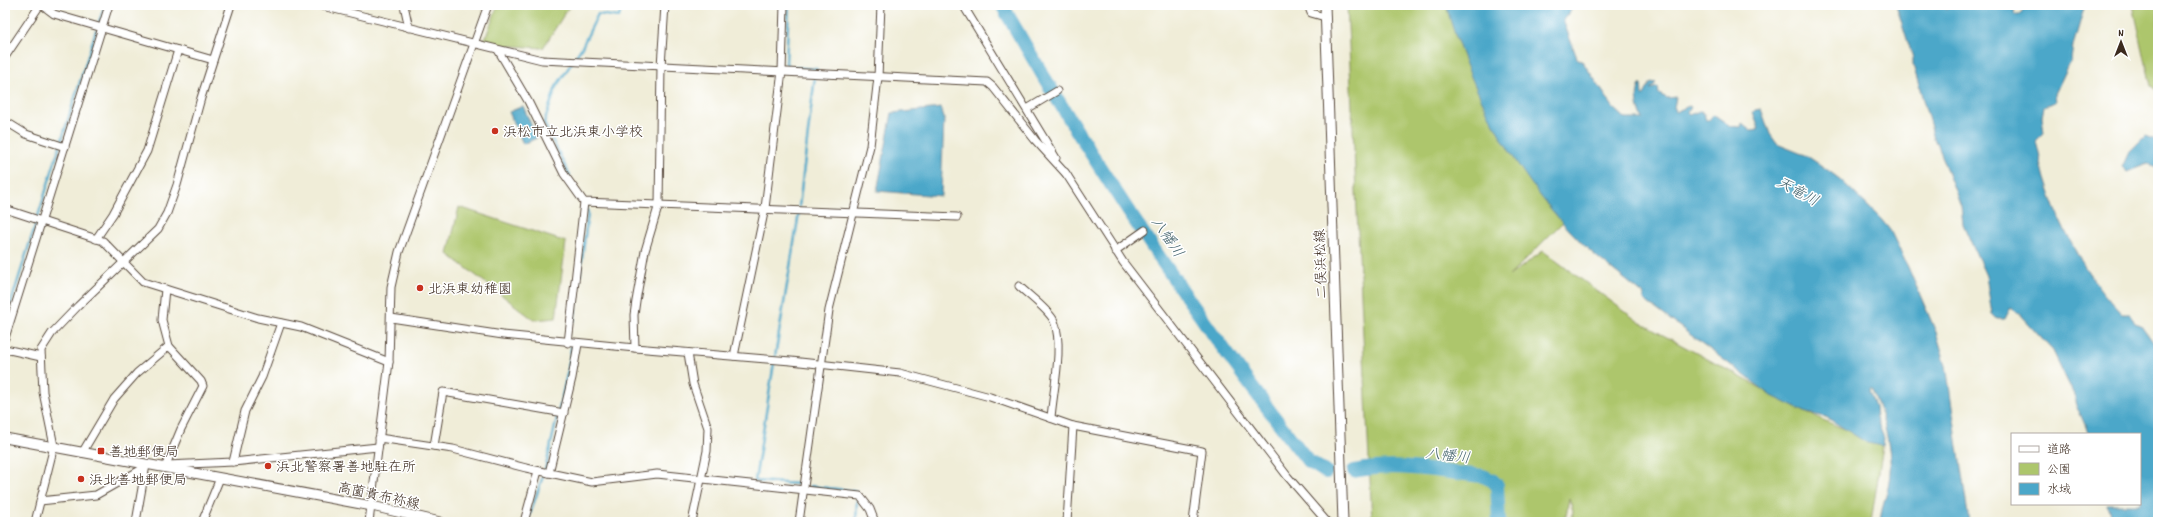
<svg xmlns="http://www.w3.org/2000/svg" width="2163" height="527" font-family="Dekko,'Klee One',sans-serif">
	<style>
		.green { fill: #adc66c; stroke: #747845 }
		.water { fill: #4ba7c9; stroke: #436874 }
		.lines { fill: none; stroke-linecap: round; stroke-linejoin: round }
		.stream { stroke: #4ba7c9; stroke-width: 2.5 }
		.river { stroke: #4ba7c9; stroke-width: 14 }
		.minor-casing { stroke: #56473a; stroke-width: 9 }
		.major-casing { stroke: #56473a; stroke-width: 11 }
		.minor { stroke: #fff; stroke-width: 7 }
		.major { stroke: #fff; stroke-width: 9 }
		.poi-dot { fill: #c8321e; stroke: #fff; stroke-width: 1.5 }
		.labels { text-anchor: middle; stroke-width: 3; stroke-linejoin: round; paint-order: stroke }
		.poi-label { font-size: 14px; fill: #3b2a1e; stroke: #fff; text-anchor: start }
		.street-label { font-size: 14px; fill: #3b2a1e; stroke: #fff }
		.water-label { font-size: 15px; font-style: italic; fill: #42626b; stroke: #fff }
	</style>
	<rect width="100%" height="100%" fill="#fff"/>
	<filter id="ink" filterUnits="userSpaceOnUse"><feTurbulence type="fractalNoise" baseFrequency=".025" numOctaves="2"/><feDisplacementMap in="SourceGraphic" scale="8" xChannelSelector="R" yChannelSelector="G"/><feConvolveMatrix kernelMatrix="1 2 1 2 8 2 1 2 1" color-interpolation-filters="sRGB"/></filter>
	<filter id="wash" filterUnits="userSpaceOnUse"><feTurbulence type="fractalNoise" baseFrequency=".012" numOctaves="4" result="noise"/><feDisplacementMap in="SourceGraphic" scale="16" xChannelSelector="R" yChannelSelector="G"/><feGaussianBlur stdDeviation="0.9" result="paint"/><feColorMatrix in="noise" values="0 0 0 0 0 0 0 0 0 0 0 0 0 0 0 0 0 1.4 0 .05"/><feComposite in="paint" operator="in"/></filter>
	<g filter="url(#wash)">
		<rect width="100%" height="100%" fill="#f0edd8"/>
		<g class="green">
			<path d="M498 5H570L543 48 483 44Z"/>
			<path d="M1347 5H1448L1511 151 1563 222 1509 276 1543 251 1639 322 1807 413 1883 446 1871 522H1571L1573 511 1569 498 1565 522H1372Z"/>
			<path d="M2133 5H2158V92L2151 86Z"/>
			<path d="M459 207 566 242 556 318 534 320 448 254Z"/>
		</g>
		<g class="water">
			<path d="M1446 5H1575L1563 20 1577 58 1583 62 1613 107 1626 119H1643C1638 110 1634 93 1641 83L1642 95H1644L1651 82 1656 83 1650 89 1658 87 1659 94 1667 98 1676 97 1674 108 1675 112 1689 106 1691 107 1688 113 1690 115 1699 111 1704 114 1706 120H1709L1713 115 1729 126 1741 127 1742 123 1751 130 1759 129 1753 113 1755 110 1761 109 1770 134 1777 144 1807 156 1825 168 1841 180 1880 218 1890 230 1908 267 1936 332 1946 365 1969 522H1880C1881 508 1887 496 1889 482 1894 450 1883 417 1871 388L1869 391 1875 406 1876 418 1884 438 1883 446 1867 443 1826 417 1807 413 1772 396 1644 300V295C1621 275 1595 258 1575 236 1514 173 1469 89 1446 5Z"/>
			<path d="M1896 5H1943L1947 10 1950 5H2019L2014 11 2015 15H2019L2023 11 2022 5H2085L2073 46 2071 60 2055 94 2056 102 2044 106 2042 117 2044 133 2036 141C2040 157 2043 175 2049 191 2064 235 2089 281 2122 314H2130L2135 323 2141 325 2158 349V522H2112L2107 504H2140V434H2089L2075 402V397L2053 351 2020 315 2010 307 2004 319H1997L1992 314 1986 276 1963 224 1961 206 1934 138 1913 65V58Z"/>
			<path d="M523 106 537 138 523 144 509 112Z"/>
			<path d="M941 108 944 118 941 196 877 191 892 113Z"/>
			<path d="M2145 136 2158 141V167L2147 164 2127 172 2122 167 2129 152Z"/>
		</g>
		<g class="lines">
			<g class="stream">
				<path d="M789 5 786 63 789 67 817 69"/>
				<path d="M99 22 105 5"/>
				<path d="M570 176 544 123 556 87 582 47 598 14 619 17 622 5"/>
				<path d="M799 207 815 76"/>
				<path d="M574 321 588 213 586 205"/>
				<path d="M5 322 96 30"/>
				<path d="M775 357 799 213"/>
				<path d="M774 363 755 481 798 484"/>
				<path d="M545 470 568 370 572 342"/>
				<path d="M810 486 856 491"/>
				<path d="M529 517 543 476"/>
				<path d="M856 522 857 500"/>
			</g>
			<g class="river">
				<path d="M1002 5C1092 164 1196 317 1308 461L1326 472"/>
				<path d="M1354 471C1399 462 1439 472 1483 476L1492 480 1497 485 1499 522"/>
			</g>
		</g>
	</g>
	<g filter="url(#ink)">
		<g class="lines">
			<g class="minor-casing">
				<g id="minor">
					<path d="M42 5 54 14 213 60"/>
					<path d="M318 5 542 60 987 82 993 87 1035 140 1067 175"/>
					<path d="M404 5 409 28"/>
					<path d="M665 5 661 66 659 204 645 251 636 301 634 315 635 348 791 361 900 373 990 397 1073 426 1202 451 1193 522"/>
					<path d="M963 5 1056 158"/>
					<path d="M1308 5 1311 13 1325 17"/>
					<path d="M498 50 528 101 564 174 584 202 957 217"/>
					<path d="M5 57 40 5"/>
					<path d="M1027 109 1057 91"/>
					<path d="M5 121 26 134 65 147"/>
					<path d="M1065 172 1123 262 1288 477 1327 522"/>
					<path d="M5 209 103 241 143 282 258 318 301 327 389 362"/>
					<path d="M96 239 113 214 147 151 178 50"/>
					<path d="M1115 251 1145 230"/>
					<path d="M1019 286C1028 295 1049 310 1054 321 1064 345 1053 391 1051 418"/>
					<path d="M165 289 162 320 169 346 201 381 203 386 181 429 166 465"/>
					<path d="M391 318 503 335 635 348"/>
					<path d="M5 338 109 5"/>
					<path d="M568 343 584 202"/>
					<path d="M5 349 41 357"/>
					<path d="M688 353 693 384 708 428 707 451 692 522"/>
					<path d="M734 356 765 208 782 71 784 5"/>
					<path d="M379 438 453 449 526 468 592 482 657 474 860 496 870 509 875 522"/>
					<path d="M434 446 443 392 564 413"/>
					<path d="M82 453 114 399 137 373 169 346"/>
					<path d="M233 462 245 411 262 377 281 323"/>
					<path d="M167 465 233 462 378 447"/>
					<path d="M549 473 572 378 578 344"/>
					<path d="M40 501 96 495 149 465"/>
					<path d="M35 522 54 446 43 392 41 350 52 333 78 306 158 229 167 213 177 185 201 98 231 5"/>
					<path d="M136 522 146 465"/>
					<path d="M202 522 220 478"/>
					<path d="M369 522 389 362 391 287 399 252 488 5"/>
					<path d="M524 522 538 471"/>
					<path d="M799 522 829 310 870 146 878 77 881 5"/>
					<path d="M1067 522 1073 426"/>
				</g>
			</g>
			<g class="major-casing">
				<g id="major">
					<path d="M1325 5 1343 522"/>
					<path d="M5 438 372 506 440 522"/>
				</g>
			</g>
			<use href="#minor" class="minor"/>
			<use href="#major" class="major"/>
		</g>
	</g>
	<g class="poi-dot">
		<circle cx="495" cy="131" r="4"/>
		<circle cx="420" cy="288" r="4"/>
		<rect x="97" y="447" width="8" height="8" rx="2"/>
		<circle cx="268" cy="466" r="4"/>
		<circle cx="81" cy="479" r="4"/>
	</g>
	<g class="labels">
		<g class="poi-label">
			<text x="503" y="136">浜松市立北浜東小学校</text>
			<text x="428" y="293">北浜東幼稚園</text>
			<text x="109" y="456">善地郵便局</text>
			<text x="276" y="471">浜北警察署善地駐在所</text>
			<text x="89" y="484">浜北善地郵便局</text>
		</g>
		<g class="street-label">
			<text transform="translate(1320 264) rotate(-92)" y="5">二俣浜松線</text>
			<text transform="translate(379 495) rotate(12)" y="5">高薗貴布祢線</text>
		</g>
		<g class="water-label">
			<text transform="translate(1798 191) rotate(28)" y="5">天竜川</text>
			<text transform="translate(1168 237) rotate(56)" y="5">八幡川</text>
			<text transform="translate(1448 455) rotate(7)" y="5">八幡川</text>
		</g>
	</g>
	<rect width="2163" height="527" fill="none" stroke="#fff" stroke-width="20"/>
	<rect x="2011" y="433" width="130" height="72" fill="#ffffff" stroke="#b1aaa5"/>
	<rect x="2019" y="446" width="20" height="6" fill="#ffffff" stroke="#b1aaa5"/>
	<text x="2047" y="453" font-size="12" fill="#3b2a1e">道路</text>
	<rect x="2019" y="463" width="20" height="12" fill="#adc66c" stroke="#b1aaa5"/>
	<text x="2047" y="473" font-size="12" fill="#3b2a1e">公園</text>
	<rect x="2019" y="483" width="20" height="12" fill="#4ba7c9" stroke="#b1aaa5"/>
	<text x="2047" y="493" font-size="12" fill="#3b2a1e">水域</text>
	<g transform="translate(2121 42)" stroke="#ffffff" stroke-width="3" paint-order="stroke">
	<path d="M0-3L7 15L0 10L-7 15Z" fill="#3b2a1e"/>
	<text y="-6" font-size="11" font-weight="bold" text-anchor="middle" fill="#3b2a1e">N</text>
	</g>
</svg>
